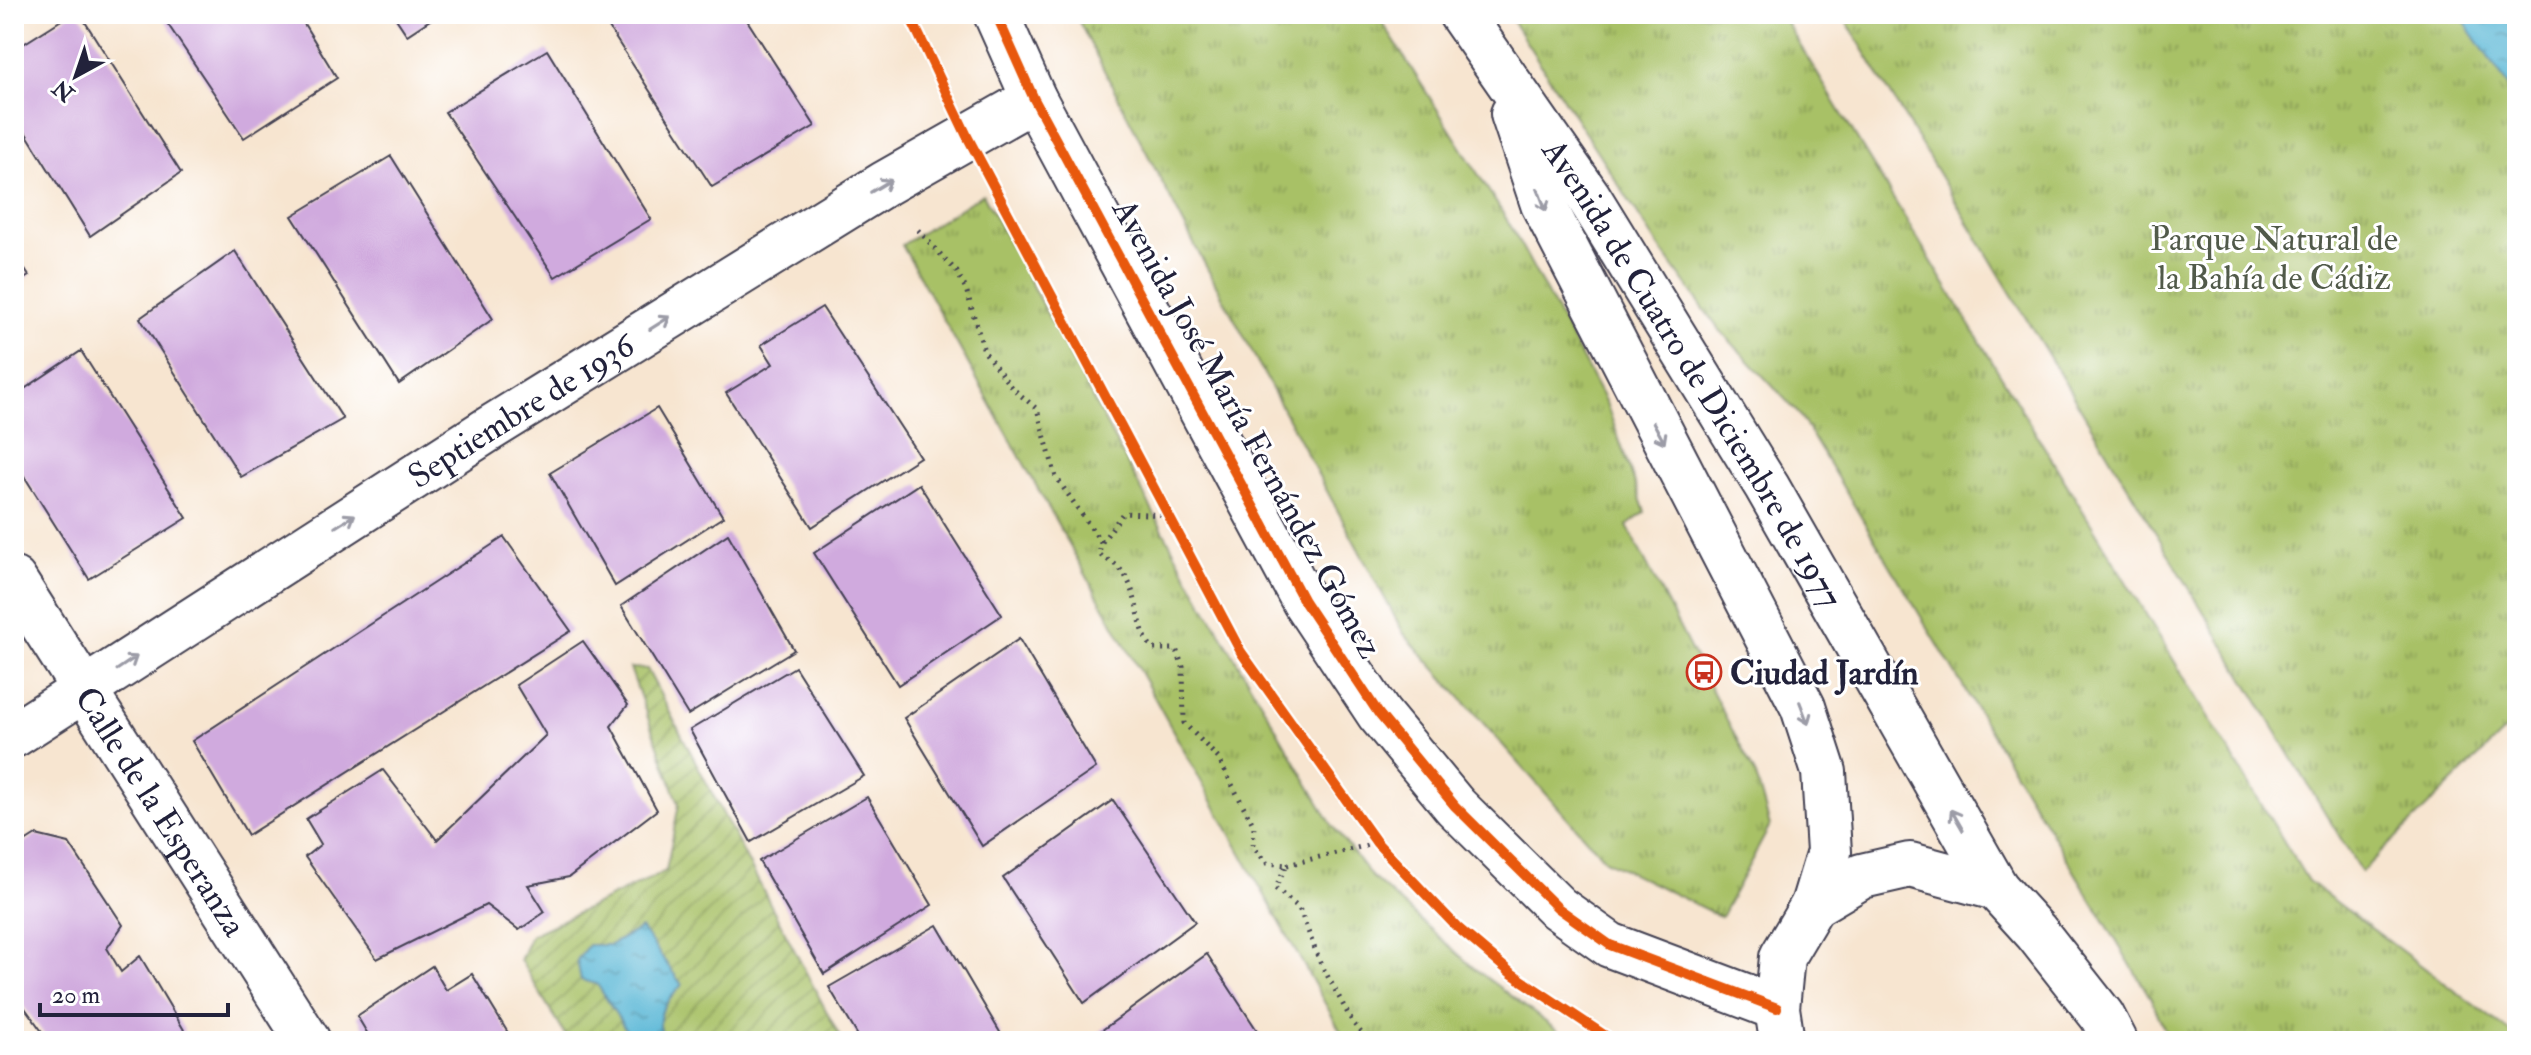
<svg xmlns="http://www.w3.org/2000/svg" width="2531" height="1055" font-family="'IM FELL Double Pica',serif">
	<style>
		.grass { fill: url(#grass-tufts); stroke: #657250; stroke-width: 2 }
		.garden { fill: url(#garden-furrows); stroke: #657250; stroke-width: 2 }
		.water { fill: url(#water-ripples); stroke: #3c6c88; stroke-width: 2 }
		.building { fill: #d0aade }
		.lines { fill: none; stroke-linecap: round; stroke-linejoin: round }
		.minor-casing { stroke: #423f51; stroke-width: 48 }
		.tertiary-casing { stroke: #423f51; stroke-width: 48 }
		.secondary-casing { stroke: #423f51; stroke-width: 48 }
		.path { stroke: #423f51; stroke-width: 5; stroke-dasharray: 2 6; stroke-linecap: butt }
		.minor { stroke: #fff; stroke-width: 44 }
		.tertiary { stroke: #fff; stroke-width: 44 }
		.secondary { stroke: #fff; stroke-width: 44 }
		.cycleway-casing { stroke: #fff; stroke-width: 15 }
		.cycleway { stroke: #e8590c; stroke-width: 10 }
		.oneway { stroke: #9c9ca7 }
		.labels { text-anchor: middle; stroke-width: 6; stroke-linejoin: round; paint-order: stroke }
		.park-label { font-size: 34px; fill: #515a4a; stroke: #fff }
		.street-label { font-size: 34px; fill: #22223b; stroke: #fff }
		.poi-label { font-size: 34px; font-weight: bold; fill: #22223b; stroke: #fff; text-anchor: start }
	</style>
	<defs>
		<pattern id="grass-tufts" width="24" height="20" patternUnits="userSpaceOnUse" patternTransform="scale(2)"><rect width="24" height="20" fill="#a8c166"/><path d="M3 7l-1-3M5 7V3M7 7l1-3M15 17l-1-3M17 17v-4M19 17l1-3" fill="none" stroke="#889c55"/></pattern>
		<pattern id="garden-furrows" width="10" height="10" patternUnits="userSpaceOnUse" patternTransform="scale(2)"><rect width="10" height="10" fill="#a8c166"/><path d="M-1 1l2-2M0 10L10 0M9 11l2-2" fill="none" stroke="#889c55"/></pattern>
		<pattern id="water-ripples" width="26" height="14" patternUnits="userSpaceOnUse" patternTransform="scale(2)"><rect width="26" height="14" fill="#56b6d5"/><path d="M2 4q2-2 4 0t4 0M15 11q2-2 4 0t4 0" fill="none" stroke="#4794ae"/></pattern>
	</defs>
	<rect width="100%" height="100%" fill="#fff"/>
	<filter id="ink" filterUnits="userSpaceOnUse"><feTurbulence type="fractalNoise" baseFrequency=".0125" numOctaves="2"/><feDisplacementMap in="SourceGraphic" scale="16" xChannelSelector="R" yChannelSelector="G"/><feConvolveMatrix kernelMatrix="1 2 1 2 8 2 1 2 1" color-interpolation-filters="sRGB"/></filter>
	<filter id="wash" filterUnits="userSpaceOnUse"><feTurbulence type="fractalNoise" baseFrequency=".006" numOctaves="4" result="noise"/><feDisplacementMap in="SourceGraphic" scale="32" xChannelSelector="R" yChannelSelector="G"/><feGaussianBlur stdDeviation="1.8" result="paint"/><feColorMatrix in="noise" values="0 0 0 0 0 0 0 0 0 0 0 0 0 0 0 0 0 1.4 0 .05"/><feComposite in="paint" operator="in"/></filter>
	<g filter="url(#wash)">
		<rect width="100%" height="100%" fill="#f7e5d0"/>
		<g class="grass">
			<path d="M1075 14H1377L1509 223 1606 403 1645 512 1627 526 1756 776 1770 826 1721 917 1605 860 1404 634 1194 244Z"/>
			<path d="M1508 14H1781L2308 881 2517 1037V1041H2170L2150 997 1799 414 1717 327 1659 247Z"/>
			<path d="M1842 14H2517V719L2361 872Z"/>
			<path d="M983 194 1188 577 1332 825 1371 876 1475 969 1571 1041H1346L902 245Z"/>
		</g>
		<path class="garden" d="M630 668 647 669 842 1041H569L520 960 531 935 666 871 679 804Z"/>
		<g class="water">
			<path d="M2459 14H2517V99Z"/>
			<path d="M641 928 682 985C665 1004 651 1017 666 1041H633L597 984 581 980 577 960 588 945H610Z"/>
		</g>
		<g id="blocks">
			<g class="building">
				<path d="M71 14H80L181 173 90 236 14 114V50Z"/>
				<path d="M161 14H298L337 78 244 138Z"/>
				<path d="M393 14H439L407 35Z"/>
				<path d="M600 14H743L815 126 712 187Z"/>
				<path d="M547 50 651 219 555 277 445 112Z"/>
				<path d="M391 156 493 319 399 384 292 216Z"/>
				<path d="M235 251 343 419 241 477 140 318Z"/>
				<path d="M14 253 29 276 14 285Z"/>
				<path d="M822 307 920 457 812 527 726 393 773 364 761 345Z"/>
				<path d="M81 351 187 518 89 579 14 460V396Z"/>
				<path d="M657 408 723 517 615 586 550 473Z"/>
				<path d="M919 484 1002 615 898 685 814 553Z"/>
				<path d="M728 534 794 650 688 715 621 606Z"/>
				<path d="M504 537 571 631 248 835 192 741Z"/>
				<path d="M1019 639 1096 768 982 846 904 718Z"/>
				<path d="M583 641 628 705 611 726 657 810 569 877 528 885 545 912 519 930 486 905 377 959 305 857 321 844 306 819 383 770 437 840 546 735 516 685Z"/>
				<path d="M795 667 864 776 751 842 690 730Z"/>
				<path d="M867 797 932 905 824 974 759 861Z"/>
				<path d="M1113 800 1195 922 1084 1003 1003 878Z"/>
				<path d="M36 835 69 843 123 925 107 948 121 972 140 956 184 1030 176 1041H49L14 993V849Z"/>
				<path d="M937 925 1001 1034 990 1041H861L829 987Z"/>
				<path d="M1207 954 1264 1041H1087Z"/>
				<path d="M432 966 446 990 472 974 513 1041H372L357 1016Z"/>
			</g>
		</g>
	</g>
	<g filter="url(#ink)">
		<use href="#blocks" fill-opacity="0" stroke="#423f51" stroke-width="2"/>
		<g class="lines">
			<g class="minor-casing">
				<g id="minor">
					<path id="s1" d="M14 580 308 1041"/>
					<path id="s2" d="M14 735 489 429 884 184 1034 99"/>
				</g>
			</g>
			<g class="tertiary-casing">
				<path id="tertiary" d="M996 14 1034 99 1304 601 1379 714 1455 806 1558 908 1610 945 1777 1008"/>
			</g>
			<g class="secondary-casing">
				<g id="secondary">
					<path id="s3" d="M1461 14 1588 196 1767 487 1996 888"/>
					<path d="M1513 114 1543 204 1803 707 1824 772 1829 852 1813 905"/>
					<path d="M1782 1041 1777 1008 1782 957 1813 905 1862 876 1910 865 1996 888 2036 932 2102 1016 2115 1041"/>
				</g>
			</g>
			<g class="path">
				<path d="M918 230 957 272 966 289 984 351 1011 387 1037 409 1056 477 1101 542 1099 554C1105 559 1115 563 1120 569 1141 592 1135 632 1154 649H1176L1183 667 1184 723 1218 758 1254 826 1253 847 1267 863 1287 865 1275 888 1299 908 1320 962 1353 1023 1368 1041"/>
				<path d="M1102 542 1123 513 1171 515"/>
				<path d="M1287 865 1377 843"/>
			</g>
			<use href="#minor" class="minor"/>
			<use href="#tertiary" class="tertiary"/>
			<use href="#secondary" class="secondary"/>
			<g class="cycleway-casing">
				<g id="cycleway">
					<path d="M909 14 967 136 1241 652 1377 843 1457 927 1511 973 1613 1041"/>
					<path d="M996 14 1034 99 1304 601 1379 714 1455 806 1558 908 1610 945 1777 1008"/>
				</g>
			</g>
			<use href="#cycleway" class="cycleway"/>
		</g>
		<defs><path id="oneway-shaft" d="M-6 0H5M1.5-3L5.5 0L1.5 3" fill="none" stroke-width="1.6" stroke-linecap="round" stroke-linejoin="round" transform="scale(2)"/></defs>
		<g class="oneway">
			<use href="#oneway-shaft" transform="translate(881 186) rotate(-31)"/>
			<use href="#oneway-shaft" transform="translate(1542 200) rotate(69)"/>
			<use href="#oneway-shaft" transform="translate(660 323) rotate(-32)"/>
			<use href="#oneway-shaft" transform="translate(1659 433) rotate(62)"/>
			<use href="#oneway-shaft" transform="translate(345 521) rotate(-32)"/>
			<use href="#oneway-shaft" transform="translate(127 663) rotate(-34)"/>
			<use href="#oneway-shaft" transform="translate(1804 713) rotate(69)"/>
			<use href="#oneway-shaft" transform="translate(1957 820) rotate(-120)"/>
		</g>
	</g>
	<defs>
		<g id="bus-ring" transform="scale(1.8)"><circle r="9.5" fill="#fff" stroke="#c8321e" stroke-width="1.5"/><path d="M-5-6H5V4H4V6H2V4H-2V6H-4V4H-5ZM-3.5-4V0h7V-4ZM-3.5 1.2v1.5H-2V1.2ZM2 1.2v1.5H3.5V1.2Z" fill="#c8321e"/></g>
	</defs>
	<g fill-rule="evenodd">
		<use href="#bus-ring" x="1704" y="672"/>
	</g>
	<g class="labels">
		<g class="park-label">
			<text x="2274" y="250">Parque Natural de<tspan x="2274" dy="39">la Bahía de Cádiz</tspan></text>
		</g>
		<g class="street-label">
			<text dy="12" stroke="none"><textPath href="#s3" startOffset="428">Avenida de Cuatro de Diciembre de 1977</textPath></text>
			<text dy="12" stroke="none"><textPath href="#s2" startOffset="602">Septiembre de 1936</textPath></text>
			<text transform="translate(1248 428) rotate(61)" y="12">Avenida José María Fernández Gómez</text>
			<text dy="12" stroke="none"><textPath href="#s1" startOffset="274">Calle de la Esperanza</textPath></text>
		</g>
		<g class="poi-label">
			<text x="1730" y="684">Ciudad Jardín</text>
		</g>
	</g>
	<rect width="2531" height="1055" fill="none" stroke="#fff" stroke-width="48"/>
	<g transform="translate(76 76) rotate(220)" stroke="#ffffff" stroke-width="6" paint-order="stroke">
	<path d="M0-6L14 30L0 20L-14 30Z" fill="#22223b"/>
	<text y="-12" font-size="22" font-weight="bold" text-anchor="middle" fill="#22223b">N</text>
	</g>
	<path d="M40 1003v12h188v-12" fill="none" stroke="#22223b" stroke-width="4"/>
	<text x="52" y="1003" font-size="24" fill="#22223b" stroke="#ffffff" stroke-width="6" paint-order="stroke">20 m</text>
</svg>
